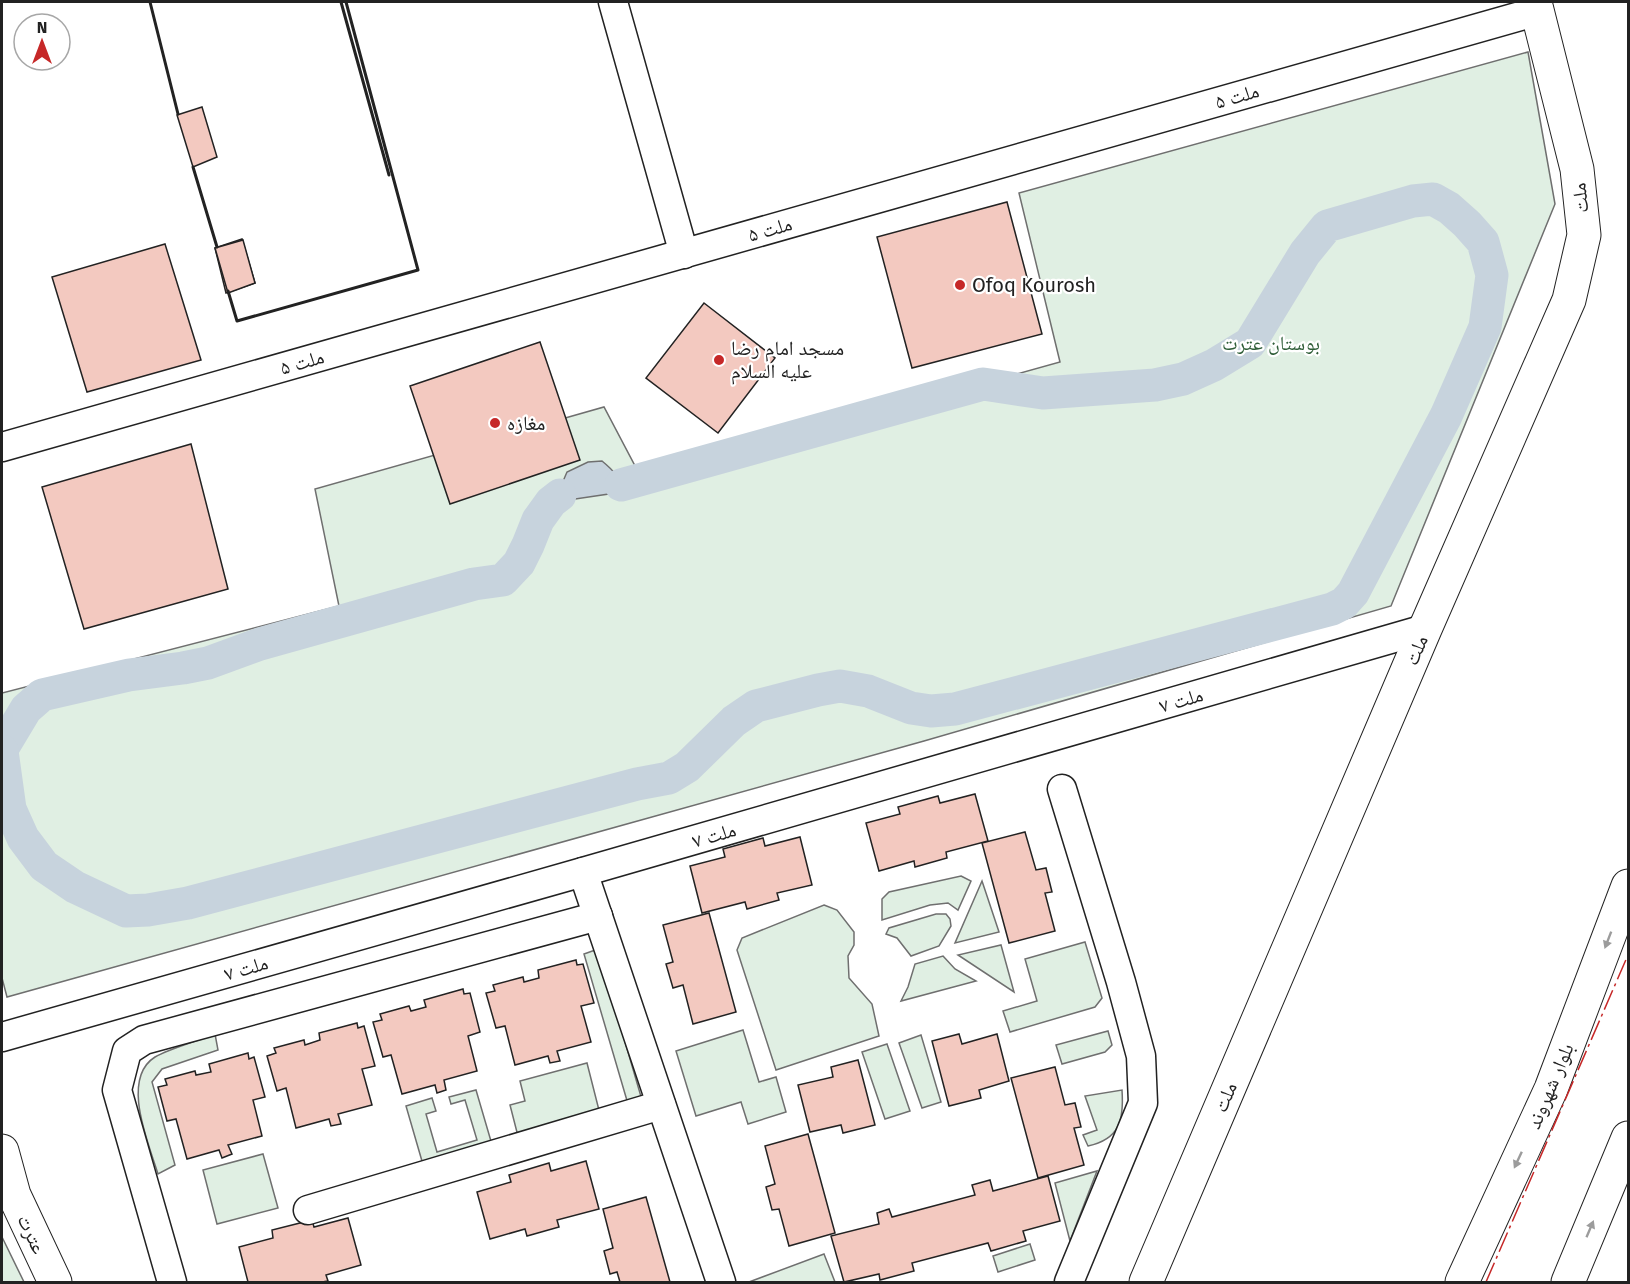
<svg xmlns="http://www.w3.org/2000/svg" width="1630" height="1284" font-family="'Fira Sans','Noto Naskh Arabic',sans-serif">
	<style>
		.green { fill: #e0efe3; stroke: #6f6f6f; stroke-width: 1.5 }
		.water { fill: #c7d3dd; stroke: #6f6f6f; stroke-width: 1.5 }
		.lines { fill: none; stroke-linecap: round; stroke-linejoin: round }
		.canal { stroke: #c7d3dd; stroke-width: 33 }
		.building { fill: #f3c9c0; stroke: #222; stroke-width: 1.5 }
		.minor-casing { stroke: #222; stroke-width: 31 }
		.tertiary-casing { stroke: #222; stroke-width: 35 }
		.secondary-casing { stroke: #222; stroke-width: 35 }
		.minor { stroke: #fff; stroke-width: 28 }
		.tertiary { stroke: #fff; stroke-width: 33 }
		.secondary { stroke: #fff; stroke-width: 33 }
		.wall { stroke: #222; stroke-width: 3 }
		.power { stroke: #c62828; stroke-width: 1.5; stroke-dasharray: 21 4.5 3 4.5; stroke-linecap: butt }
		.oneway { fill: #9c9c9c }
		.poi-dot { fill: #c62828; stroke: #fff; stroke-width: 2 }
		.labels { text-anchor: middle; stroke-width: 4.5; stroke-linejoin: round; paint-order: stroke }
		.street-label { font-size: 20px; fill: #222; stroke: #fff }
		.poi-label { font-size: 20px; fill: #222; stroke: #fff; text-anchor: start }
		.park-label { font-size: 20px; fill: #2f5e38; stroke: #fff }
	</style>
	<rect width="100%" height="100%" fill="#fff"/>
	<g class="green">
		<path d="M1528 52 1555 204 1391 606 924 741 7 997 2 978V693L339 606 315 489 604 407 642 479 1060 362 1019 193Z"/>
		<path d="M961 876 971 881 958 910 948 903 930 905 882 920V899L889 892Z"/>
		<path d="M982 881 999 932 955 943Z"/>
		<path d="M824 905 837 910 854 932V945L848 956 849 978 872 1004 879 1036 776 1070 737 950 742 938Z"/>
		<path d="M936 914H946L950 919 951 926 939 946 911 956 897 938 886 934 889 928Z"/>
		<path d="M1085 942 1102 998 1095 1007 1010 1032 1003 1011 1037 1001 1025 959Z"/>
		<path d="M1001 945 1014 992 958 955Z"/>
		<path d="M598 949 642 1100 628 1104 584 954Z"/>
		<path d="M943 956 955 969 976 981 901 1001 908 987 915 964Z"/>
		<path d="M743 1030 759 1082 776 1077 786 1112 748 1124 741 1102 696 1116 676 1051Z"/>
		<path d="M1108 1031 1112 1045 1105 1052 1062 1064 1056 1045Z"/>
		<path d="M215 1034 218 1050 162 1069 152 1082 175 1165 158 1174C149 1144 120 1079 155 1057 168 1049 200 1040 215 1034Z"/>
		<path d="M921 1035 941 1102 922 1108 899 1043Z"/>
		<path d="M887 1044 910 1111 885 1119 862 1052Z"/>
		<path d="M587 1063 602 1122 520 1144 510 1105 525 1101 520 1081Z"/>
		<path d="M476 1090 493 1148 424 1168 406 1106 432 1098 436 1111 426 1114 437 1152 477 1140 465 1100 451 1104 449 1097Z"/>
		<path d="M1122 1090C1124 1120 1120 1139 1088 1146L1083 1135 1097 1130 1085 1096Z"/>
		<path d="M263 1154 278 1208 217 1224 203 1170Z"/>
		<path d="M1097 1171 1070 1241 1055 1183Z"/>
		<path d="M2 1237 24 1282H2Z"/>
		<path d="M1030 1244 1035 1260 998 1272 993 1256Z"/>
		<path d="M824 1254 835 1282H749Z"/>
	</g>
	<path class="water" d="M602 461C613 470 621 478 622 492L562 501C559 491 562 482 567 472L588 462Z"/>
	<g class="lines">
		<g class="canal">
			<path d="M2 749 26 709 42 695 129 675 183 668 208 663 260 644 474 584 503 580 519 563 528 545 538 520 551 502 560 495"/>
			<path d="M2 751 10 809 23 838 44 866 75 887 126 911 148 910 188 903 637 784 669 778 687 767 734 721 756 706 818 690 840 686 868 691 911 708 931 711 955 709 1332 609 1344 603 1353 593 1446 416 1485 327 1492 275 1483 242 1467 224 1449 208 1433 199 1413 201 1327 226 1305 253 1250 343 1214 365 1183 379 1155 385 1043 393 983 384 621 485"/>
		</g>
	</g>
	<g class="building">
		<path d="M202 107 217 157 193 167 177 115Z"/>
		<path d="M1007 202 1042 334 912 368 877 237Z"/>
		<path d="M242 239 255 283 226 293 215 248Z"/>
		<path d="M243 240 255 283 228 293 215 248Z"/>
		<path d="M165 244 201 360 87 392 52 277Z"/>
		<path d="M704 303 775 358 718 433 646 378Z"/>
		<path d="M540 342 580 460 450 504 410 386Z"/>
		<path d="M191 444 228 589 84 629 42 487Z"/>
		<path d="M975 794 988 841 946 852 947 858 915 867 914 861 879 871 866 823 900 814 898 807 938 796 940 803Z"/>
		<path d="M1025 832 1036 870 1046 868 1052 892 1045 893 1055 931 1009 943 982 843Z"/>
		<path d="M800 837 812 885 777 893 779 900 747 909 745 902 702 913 690 866 725 857 723 849 763 838 765 846Z"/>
		<path d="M709 913 736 1012 693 1024 683 985 673 988 666 964 673 962 663 925Z"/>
		<path d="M576 960 577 965 583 964 594 1003 581 1006 591 1042 557 1051 560 1061 550 1063 548 1056 515 1065 505 1026 496 1028 486 993 495 991 493 985 523 977 524 982 539 978 538 970Z"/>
		<path d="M463 989 464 994 470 993 480 1032 468 1036 477 1071 444 1080 446 1090 437 1093 435 1085 402 1094 391 1055 383 1057 373 1022 382 1020 380 1014 409 1006 411 1011 426 1007 424 1000Z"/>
		<path d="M357 1023 358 1028 364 1026 375 1066 362 1069 372 1105 338 1114 341 1124 331 1126 329 1119 296 1128 286 1088 277 1091 267 1056 276 1053 274 1048 304 1040 305 1045 320 1040 319 1033Z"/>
		<path d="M959 1034 962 1044 997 1034 1009 1081 979 1090 981 1098 949 1106 932 1041Z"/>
		<path d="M248 1053 249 1059 254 1057 265 1097 253 1100 262 1136 228 1145 232 1154 222 1158 219 1150 187 1159 176 1119 167 1121 158 1087 167 1085 165 1079 195 1071 196 1075 211 1072 209 1064Z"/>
		<path d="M858 1060 875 1125 843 1133 841 1125 810 1132 798 1085 833 1077 831 1067Z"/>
		<path d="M1055 1067 1065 1105 1075 1103 1081 1127 1074 1128 1084 1165 1038 1178 1011 1078Z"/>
		<path d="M808 1134 835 1233 789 1246 779 1209 772 1210 766 1187 775 1184 765 1146Z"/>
		<path d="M586 1161 599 1209 557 1220 559 1227 527 1236 525 1229 490 1239 477 1192 511 1182 509 1175 549 1163 551 1171Z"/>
		<path d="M1048 1176 1060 1221 1023 1231 1026 1241 991 1251 988 1243 912 1263 914 1271 880 1280 879 1274 844 1282 831 1236 879 1224 877 1213 889 1209 892 1217 975 1195 972 1185 990 1180 993 1191Z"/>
		<path d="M646 1197 670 1282H620L617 1272 610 1274 604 1251 613 1248 603 1209Z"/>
		<path d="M348 1218 361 1265 326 1275 328 1281 322 1282H248L239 1247 273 1238 272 1230 312 1220 314 1227Z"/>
	</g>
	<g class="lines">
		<g class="minor-casing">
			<g id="minor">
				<path d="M613 2 684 254"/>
				<path d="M2 447 1538 11"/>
				<path d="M1062 789 1121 982 1141 1056 1143 1103 1069 1282"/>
				<path d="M583 872 721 1282"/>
				<path d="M2 1037 583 872 1425 629"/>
				<path d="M308 1210 661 1105"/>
				<path d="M172 1282 117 1090 127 1051 144 1040 598 916"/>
			</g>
		</g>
		<g class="tertiary-casing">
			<g id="tertiary">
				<path d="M2 1151 14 1195 55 1282"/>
				<path d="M1146 1282 1425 629 1569 300 1584 235 1577 169 1535 2"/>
			</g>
		</g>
		<g class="secondary-casing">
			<g id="secondary">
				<path d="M1462 1282 1551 1089 1628 886"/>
				<path d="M1568 1282 1628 1138"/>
			</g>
		</g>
		<use href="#minor" class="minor"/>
		<use href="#tertiary" class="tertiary"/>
		<use href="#secondary" class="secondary"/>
		<g class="wall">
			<path d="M150 2 178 114"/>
			<path d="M341 2 389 175"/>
			<path d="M193 167 217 247"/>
			<path d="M228 291 237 321 418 270 346 2"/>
		</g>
		<path class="power" d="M1486 1282 1628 955"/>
	</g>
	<defs><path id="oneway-solid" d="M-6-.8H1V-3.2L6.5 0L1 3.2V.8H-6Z" transform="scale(1.5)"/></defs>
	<g class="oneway">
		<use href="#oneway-solid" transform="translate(1608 940) rotate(111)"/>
		<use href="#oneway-solid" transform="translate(1518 1160) rotate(115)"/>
		<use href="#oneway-solid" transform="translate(1590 1229) rotate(-67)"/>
	</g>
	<g class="poi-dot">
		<circle cx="960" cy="285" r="6"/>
		<circle cx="719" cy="360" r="6"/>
		<circle cx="495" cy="423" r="6"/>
	</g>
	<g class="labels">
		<g class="street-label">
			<text transform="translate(1237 96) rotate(-16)" y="7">ملت ۵</text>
			<text transform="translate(1580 198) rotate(-96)" y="7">ملت</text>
			<text transform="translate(770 229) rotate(-16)" y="7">ملت ۵</text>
			<text transform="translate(302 362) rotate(-16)" y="7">ملت ۵</text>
			<text transform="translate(1416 650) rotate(-67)" y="7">ملت</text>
			<text transform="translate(1181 700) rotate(-16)" y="7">ملت ۷</text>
			<text transform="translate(714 835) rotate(-16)" y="7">ملت ۷</text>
			<text transform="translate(246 968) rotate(-16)" y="7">ملت ۷</text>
			<text transform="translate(1550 1086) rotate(-67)" y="7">بلوار شهروند</text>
			<text transform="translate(1225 1097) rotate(-67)" y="7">ملت</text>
			<text transform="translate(32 1234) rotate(65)" y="7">عترت</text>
		</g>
		<g class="poi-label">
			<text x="972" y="292">Ofoq Kourosh</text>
			<text x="731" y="355">مسجد امام رضا<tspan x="731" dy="23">علیه السلام</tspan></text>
			<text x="507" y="430">مغازه</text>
		</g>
		<g class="park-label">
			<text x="1271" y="350">بوستان عترت</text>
		</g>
	</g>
	<rect width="1630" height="1284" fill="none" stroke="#222222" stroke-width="6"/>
	<g transform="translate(42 42)"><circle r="28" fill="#ffffff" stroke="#a7a7a7" stroke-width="1.5"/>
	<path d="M0-4.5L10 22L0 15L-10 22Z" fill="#c62828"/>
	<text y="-9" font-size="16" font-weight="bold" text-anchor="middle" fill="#222222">N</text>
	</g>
</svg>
